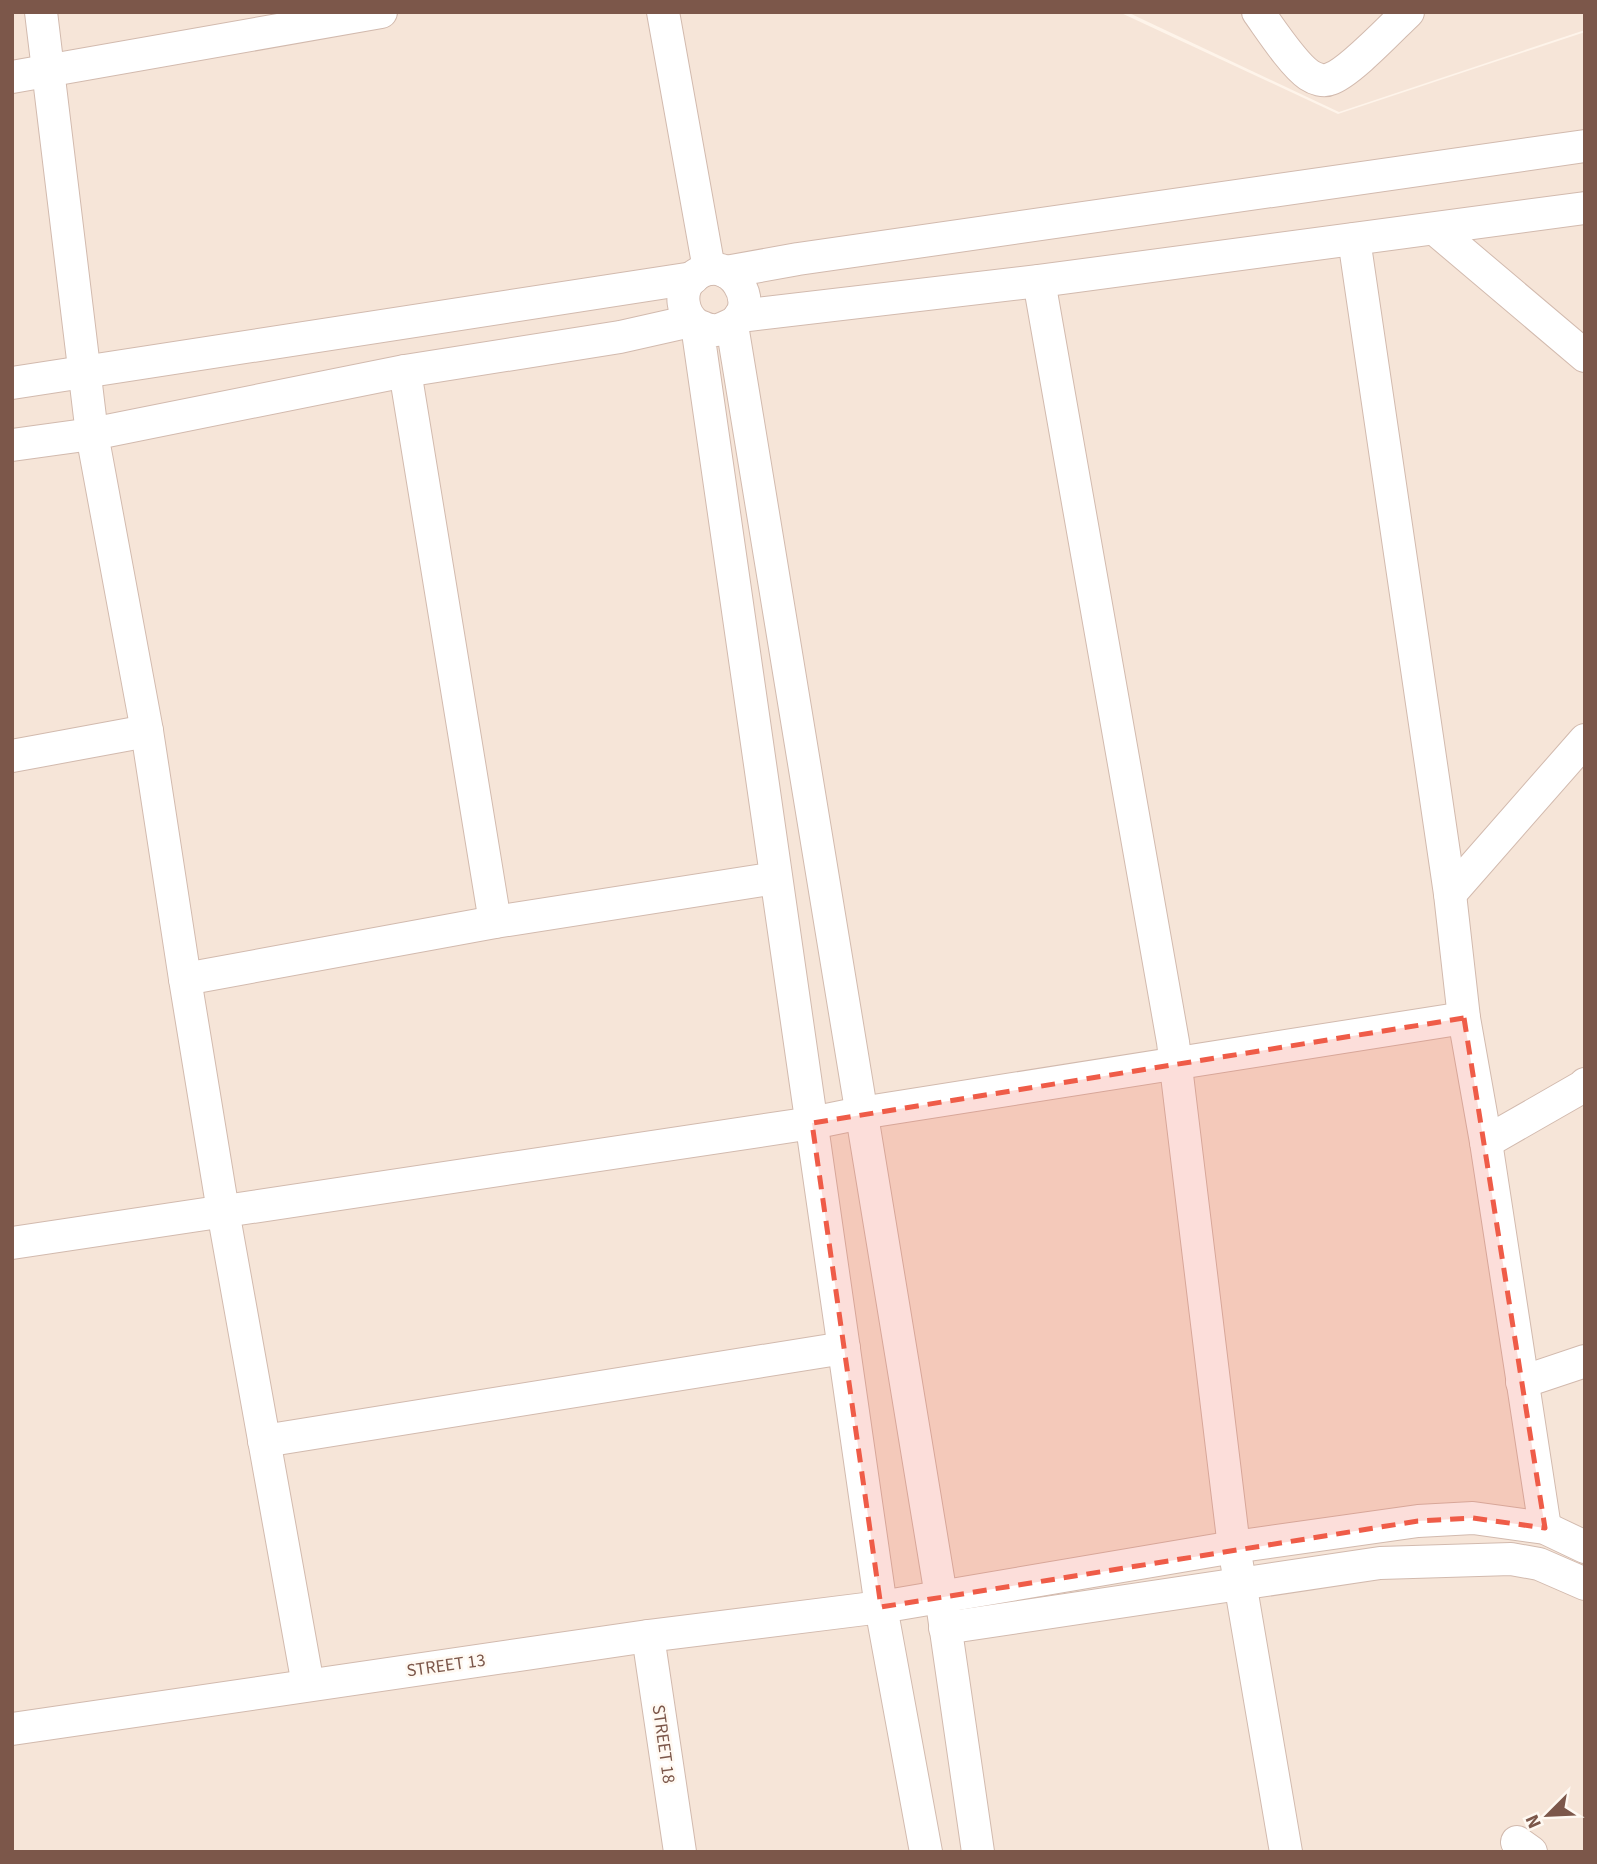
<svg xmlns="http://www.w3.org/2000/svg" width="1597" height="1864" font-family="'Source Sans 3',sans-serif">
	<style>
		.residential { fill: #f6e5d8 }
		.lines { fill: none; stroke-linecap: round; stroke-linejoin: round }
		.street-casing { stroke: #d2baae; stroke-width: 34 }
		.street { stroke: #fff; stroke-width: 32 }
		.marked { fill: #ef5c48; fill-opacity: 0.2; stroke: #ef5c48; stroke-width: 5; stroke-dasharray: 14 9; stroke-linejoin: round }
		.labels { text-anchor: middle; stroke-width: 5; stroke-linejoin: round; paint-order: stroke }
		.street-label { font-size: 18px; fill: #7c574a; stroke: #fff9f2 }
	</style>
	<rect width="100%" height="100%" fill="#fef4ea"/>
	<g class="residential">
		<path d="M12 12H1119L1338 114 1585 32V1852H12Z"/>
		<path d="M1127 12H1585V30L1339 112Z"/>
	</g>
	<g class="lines">
		<g class="street-casing">
			<g id="street">
				<path d="M41 12 92 434 147 731 185 979 223 1211 308 1685"/>
				<path d="M663 12 709 269"/>
				<path d="M1258 12C1271 30 1293 64 1309 75 1315 79 1324 82 1330 79 1349 73 1391 28 1408 12"/>
				<path d="M12 77 381 12"/>
				<path d="M1435 229 1585 356"/>
				<path d="M1354 239 1450 894 1464 1018 1486 1142 1545 1528"/>
				<path d="M726 272 798 259 1585 146"/>
				<path d="M1039 281 1173 1042 1234 1547 1286 1852"/>
				<path d="M740 316 1039 281 1585 208"/>
				<path d="M697 325C702 327 708 330 713 330 717 331 724 328 728 326 767 310 729 245 692 278 678 291 682 315 697 325L881 1607 926 1852"/>
				<path d="M732 325 941 1596 978 1852"/>
				<path d="M405 371 495 922"/>
				<path d="M12 383 693 278"/>
				<path d="M12 445 92 434 405 371 620 337 691 321"/>
				<path d="M12 756 147 731"/>
				<path d="M1450 894 1585 740"/>
				<path d="M185 979 495 922 776 878"/>
				<path d="M1486 1142 1582 1087 1585 1084"/>
				<path d="M12 1243 812 1123 861 1113 1464 1018"/>
				<path d="M1522 1382 1585 1361"/>
				<path d="M264 1441 844 1348"/>
				<path d="M945 1628 1380 1563 1511 1559 1539 1564 1585 1584"/>
				<path d="M648 1636 680 1852"/>
				<path d="M12 1729 648 1636 881 1607 1234 1547 1418 1521 1473 1518 1545 1528 1585 1547"/>
				<path d="M1517 1842 1531 1852"/>
			</g>
		</g>
		<use href="#street" class="street"/>
	</g>
	<path class="marked" d="M1464 1018 1545 1528 1473 1518 1418 1521 881 1607 812 1123Z"/>
	<g class="labels">
		<g class="street-label">
			<text transform="translate(446 1665) rotate(-8)" y="6">STREET 13</text>
			<text transform="translate(664 1744) rotate(82)" y="6">STREET 18</text>
		</g>
	</g>
	<rect width="1597" height="1864" fill="none" stroke="#7c574a" stroke-width="28"/>
	<g transform="translate(1548 1815) rotate(246)" stroke="#fff9f2" stroke-width="5" paint-order="stroke">
	<path d="M0-5L12 26L0 18L-12 26Z" fill="#7c574a"/>
	<text y="-10" font-size="19" font-weight="bold" text-anchor="middle" fill="#7c574a">N</text>
	</g>
</svg>
